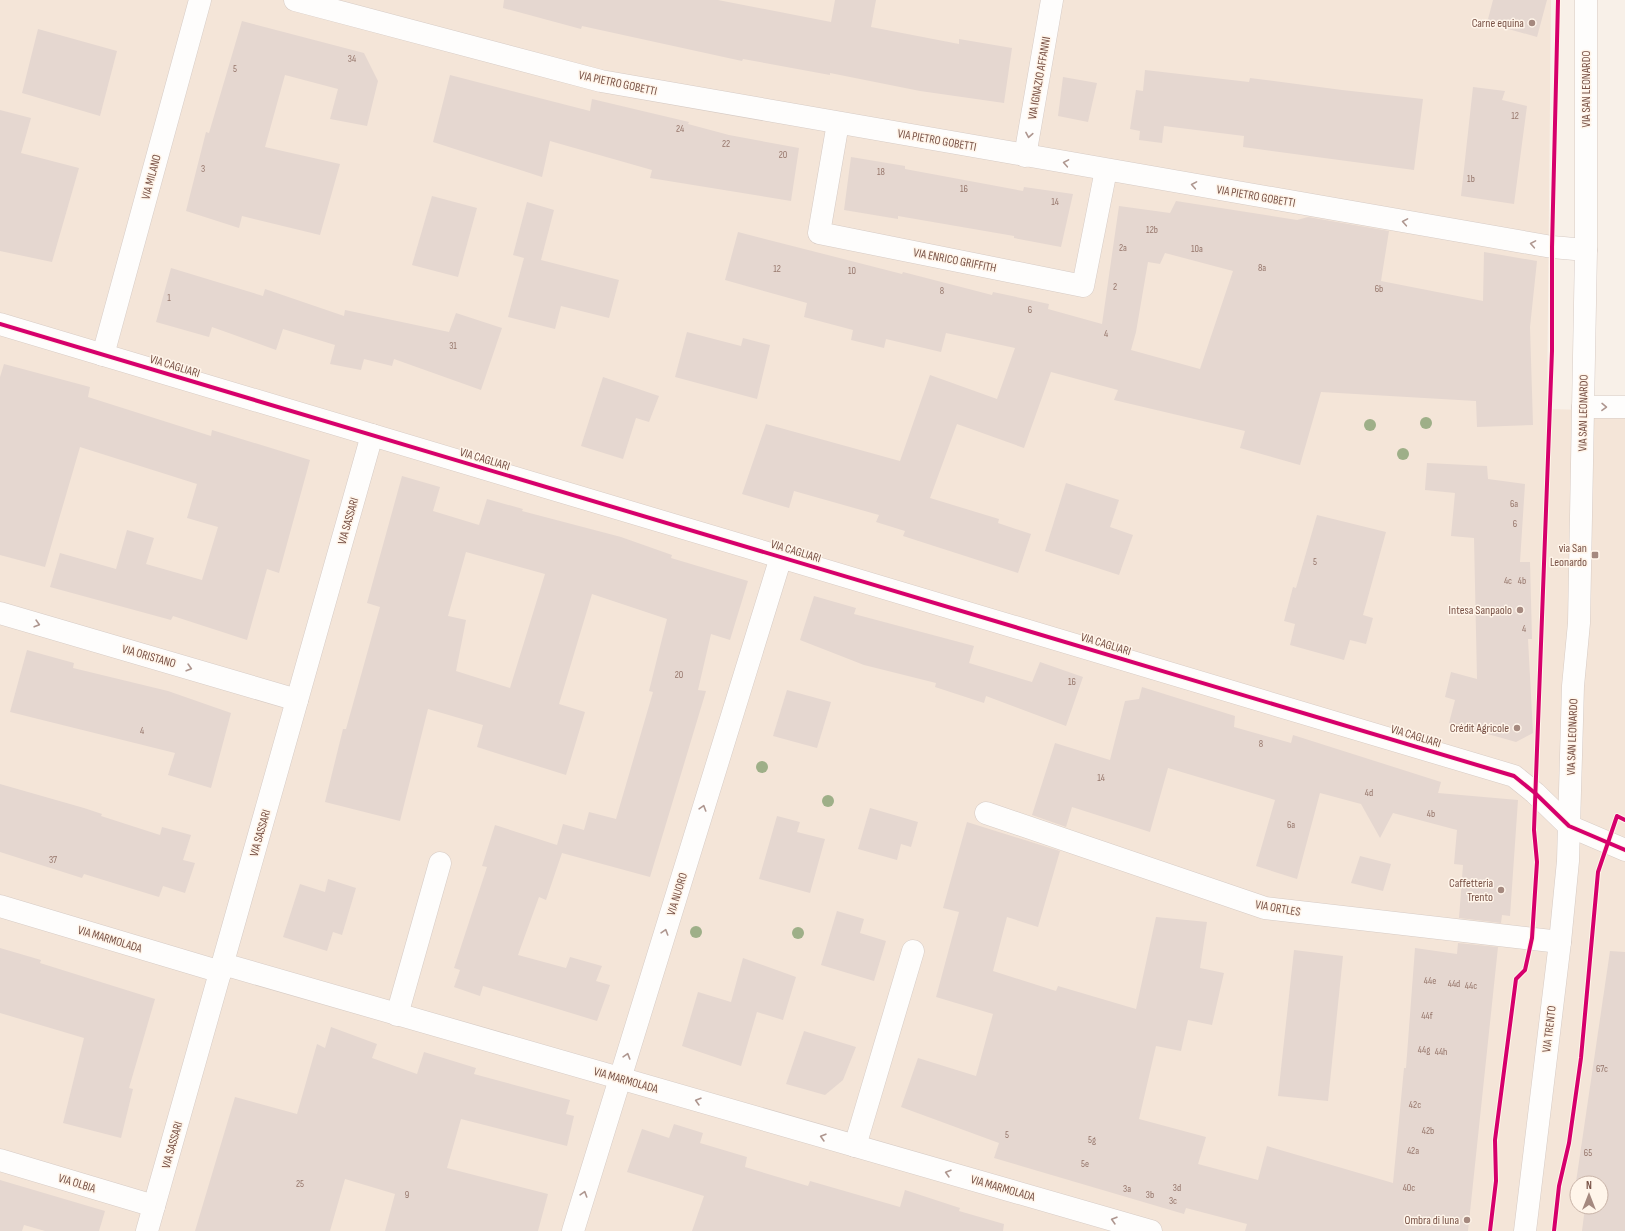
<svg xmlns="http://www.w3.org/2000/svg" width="1625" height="1231" font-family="'Sofia Sans Condensed',sans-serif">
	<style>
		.residential { fill: #f4e5d8; fill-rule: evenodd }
		.building { fill: #e5d7d0; fill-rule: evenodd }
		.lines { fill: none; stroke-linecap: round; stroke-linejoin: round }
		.street-casing { stroke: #d6cbc5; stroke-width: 23 }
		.secondary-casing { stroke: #d7cbc4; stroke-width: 23 }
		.street { stroke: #fefdfc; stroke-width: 22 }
		.secondary { stroke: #fefdfc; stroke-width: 22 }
		.cycleway-casing { stroke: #fff5ea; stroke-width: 6 }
		.cycleway { stroke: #d6006c; stroke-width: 4 }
		.tree { fill: #9eaf88 }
		.oneway { stroke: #ae968f }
		.poi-dot { fill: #a5897f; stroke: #fff5ea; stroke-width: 1.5 }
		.labels { text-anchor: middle; stroke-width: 3; stroke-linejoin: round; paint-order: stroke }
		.number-label { font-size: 10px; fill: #96766b }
		.poi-label { font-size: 12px; fill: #795246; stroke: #fff5ea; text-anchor: end }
		.street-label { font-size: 12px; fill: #795246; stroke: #fff5ea }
	</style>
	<rect width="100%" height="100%" fill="#f8f0e8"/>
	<path class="residential" d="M0 0H1551L1547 409 1625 411V1231H0ZM1577 1183H1601V1207H1577Z"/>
	<g class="building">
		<path d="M504 0H718L831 22 835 0H876L871 27 959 44V39L1012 48 1004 103 920 91 830 73V75L743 59 742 61 582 26 581 29 503 8Z"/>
		<path d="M1493 0H1547L1537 37 1487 23Z"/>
		<path d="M242 21 364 53 378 81 367 126 330 119 338 89 285 75 265 147 340 164 320 235 242 216 239 228 186 211 206 132 209 133Z"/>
		<path d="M38 29 117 51 100 116 22 93Z"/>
		<path d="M1145 70 1249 82 1250 78 1342 90 1423 99 1414 170 1243 147 1244 136 1164 126 1162 143 1139 140 1140 131 1130 129 1136 90 1143 91Z"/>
		<path d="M450 75 590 111 592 99 689 122 688 124 729 135 799 148 791 201 650 178 652 170 550 141 542 177 433 142Z"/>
		<path d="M1063 77 1097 83 1088 122 1058 116Z"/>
		<path d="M1473 87 1505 91 1502 100 1527 106 1514 204 1461 196Z"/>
		<path d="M0 110 31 118 21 153 79 168 52 262 0 251Z"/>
		<path d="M851 157 905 166V169L1023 191 1024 187 1073 194 1061 247 1014 238V236L898 216V219L844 210Z"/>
		<path d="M432 196 477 208 458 277 412 265Z"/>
		<path d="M1176 201 1297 220 1308 217 1389 231 1381 281 1483 301 1484 252 1537 261 1530 327 1533 425 1477 427 1476 401 1321 392 1300 465 1240 448 1245 431 1114 400 1118 390 1051 372 1024 448 957 424 930 498 999 519 998 523 1031 534 1018 573 903 536 905 531 876 522 879 515 794 491 789 508 742 494 766 424 900 461 930 375 997 399 1015 348 946 333 941 352 886 339 884 348 851 340 853 330 804 317 807 303 725 280 738 232 902 274 903 272 992 295 993 292 1049 304 1048 309 1102 324 1119 206 1170 213ZM1165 253 1233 271 1200 369 1131 350 1136 332 1148 262 1160 264Z"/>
		<path d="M527 202 554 210 541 260 619 280 609 318 561 306 555 329 508 317 524 258 513 255Z"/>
		<path d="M171 268 263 296 265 289 344 316 345 310 449 332 456 313 502 328 481 390 394 359 392 366 364 359 361 370 330 364 335 345 283 329 276 350 212 327 209 337 156 322Z"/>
		<path d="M687 332 741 346 743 338 770 345 757 399 675 377Z"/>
		<path d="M4 364 90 387 88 397 211 436 212 430 310 460 279 573 267 569 247 640 173 616 171 620 50 587 60 553 116 569 127 530 154 538 146 564 202 580 218 527 187 518 197 484 80 447 45 567 0 555V377Z"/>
		<path d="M603 377 659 396 649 422 636 418 623 459 581 446Z"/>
		<path d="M1427 463 1487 466 1488 479 1525 484 1520 562H1530L1532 639H1528L1533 733 1516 742 1449 723 1455 700 1445 697 1451 672 1477 679 1474 538 1451 536 1455 493 1425 490Z"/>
		<path d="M402 476 440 487 433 511 479 525 487 499 523 509 522 511 621 537 672 555 671 558 748 581 730 640 711 634 698 690 706 691 650 877 562 853 546 900 539 897 518 955 566 968 570 957 602 966 596 981 610 985 597 1021 483 986 480 996 454 987 460 970 454 968 487 867 482 866 495 825 557 845 563 824 584 830 589 812 616 819 653 692 649 691 667 619 592 594 559 704 585 712 566 775 477 747 483 725 428 709 400 821 325 802 343 729H346L380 607 367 603ZM466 552 545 574 510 688 456 671 466 620 448 616Z"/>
		<path d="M1066 483 1119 500 1110 527 1133 535 1119 575 1045 551Z"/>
		<path d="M1317 515 1386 532 1363 615 1373 618 1366 644 1350 640 1344 660 1290 645 1295 624 1284 621 1293 587 1296 588Z"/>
		<path d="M814 596 856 608 854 614 974 646 969 663 1032 682 1040 662 1083 677 1066 726 986 696 984 703 935 687 936 683 864 665 800 640Z"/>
		<path d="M27 650 74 663 73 668 168 691 231 713 211 788 168 775 175 753 10 712Z"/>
		<path d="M1142 687 1235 716 1234 727 1291 743 1293 735 1441 782 1438 793 1518 800 1510 916 1502 915 1501 923 1459 918 1463 865 1454 864 1457 830 1393 813 1380 838 1361 804 1320 793 1297 879 1256 866 1275 800 1168 768 1150 832 1072 807 1066 827 1032 815 1055 743 1110 760 1125 701 1139 699Z"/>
		<path d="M787 690 831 702 817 748 773 736Z"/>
		<path d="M0 784 84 808 102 814 101 816 160 835 162 827 191 835 183 860 195 863 185 893 163 886 159 897 84 874 82 878 0 852Z"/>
		<path d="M870 808 918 822 911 847 901 844 897 860 858 849Z"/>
		<path d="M777 816 800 822 797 832 825 839 810 893 759 879Z"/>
		<path d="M967 822 1060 851 1038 927 1007 917 993 971 1056 991 1058 986 1136 1009 1156 917 1207 922 1200 968 1224 973 1212 1025 1188 1020 1181 1051 1156 1046 1139 1119 1206 1137 1198 1164 1258 1180 1267 1146 1393 1183 1404 1068H1406L1415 948 1457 954 1458 943 1498 947 1468 1231H1245L1247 1224 1186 1208 1184 1214 994 1158 999 1143 901 1107 918 1058 976 1076 993 1014 936 997 959 912 943 908Z"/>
		<path d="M1360 856 1391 864 1383 891 1351 883Z"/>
		<path d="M328 879 356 888 342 935 333 932 327 951 283 937 300 884 325 892Z"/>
		<path d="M837 911 864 919 860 933 886 941 874 981 821 965Z"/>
		<path d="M0 948 41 960 40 963 155 999 129 1088 133 1089 121 1138 63 1123 84 1038 0 1013Z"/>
		<path d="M1294 950 1343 956 1328 1101 1278 1096Z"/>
		<path d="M1610 951 1625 952V1231H1582L1585 1207H1601V1183L1576 1182Z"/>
		<path d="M743 958 796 977 783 1020 757 1012 741 1066 682 1046 698 992 731 1002Z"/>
		<path d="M331 1027 377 1044 372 1058 417 1074 424 1052 476 1068 474 1074 570 1100 566 1114 574 1116 567 1146 461 1119 447 1168 548 1194 538 1231H385L395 1194 345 1179 330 1231H195L235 1097 297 1114 317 1044 325 1048Z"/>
		<path d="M804 1031 856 1047 843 1080 825 1095 786 1084Z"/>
		<path d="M674 1124 703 1133 700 1143 747 1157 745 1167 808 1186 810 1181 900 1207 905 1190 960 1208 959 1211 1004 1224 1003 1231H692L704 1196 627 1172 642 1129 669 1138Z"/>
		<path d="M0 1180 105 1211 99 1231H45L24 1225 22 1231H0Z"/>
	</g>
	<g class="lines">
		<g class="street-casing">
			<g id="street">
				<path d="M295 0 601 81 1552 247 1586 250"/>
				<path d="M838 123 819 233 1083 286 1106 170"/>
				<path d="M1025 156 1052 0"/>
				<path d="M103 355 200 0"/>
				<path d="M1583 407H1625"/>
				<path d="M0 613 297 700"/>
				<path d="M986 813 1265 908 1560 942"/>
				<path d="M0 906 221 972"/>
				<path d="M223 964 1151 1231"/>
				<path d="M397 1015 440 863"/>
				<path d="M855 1146 913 951"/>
				<path d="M0 1160 154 1206"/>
				<path d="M147 1231 372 435"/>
				<path d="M573 1231 781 557"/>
			</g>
		</g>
		<g class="secondary-casing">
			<g id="secondary">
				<path d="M0 324 1514 776 1535 793 1569 826 1625 850"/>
				<path d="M1525 1231 1560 942 1568 861 1573 686 1579 623 1586 250V0"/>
			</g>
		</g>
		<use href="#street" class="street"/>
		<use href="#secondary" class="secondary"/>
		<g class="cycleway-casing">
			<g id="cycleway">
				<path d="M0 324 1514 776 1535 793 1569 826 1625 850"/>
				<path d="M1490 1231 1496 1181 1495 1140 1516 979 1525 970 1532 938 1537 862 1534 830 1552 351V247L1558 0"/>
				<path d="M1554 1231 1559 1186 1569 1143 1581 1058 1598 872 1617 816 1625 820"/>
			</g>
		</g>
		<use href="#cycleway" class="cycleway"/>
	</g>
	<g class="tree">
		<circle cx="1426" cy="423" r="6"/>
		<circle cx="1370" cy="425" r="6"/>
		<circle cx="1403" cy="454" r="6"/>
		<circle cx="762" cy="767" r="6"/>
		<circle cx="828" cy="801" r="6"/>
		<circle cx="696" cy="932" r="6"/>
		<circle cx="798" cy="933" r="6"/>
	</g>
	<defs><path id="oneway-chevron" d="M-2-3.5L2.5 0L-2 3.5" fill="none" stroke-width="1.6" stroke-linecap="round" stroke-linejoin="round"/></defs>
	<g class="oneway">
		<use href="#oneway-chevron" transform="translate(1029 135) rotate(100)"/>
		<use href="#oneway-chevron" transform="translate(1066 163) rotate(-170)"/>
		<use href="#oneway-chevron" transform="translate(1194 185) rotate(-170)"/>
		<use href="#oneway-chevron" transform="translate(1405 222) rotate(-170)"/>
		<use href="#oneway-chevron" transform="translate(1533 244) rotate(-170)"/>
		<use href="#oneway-chevron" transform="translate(1604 407) rotate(1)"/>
		<use href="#oneway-chevron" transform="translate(37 624) rotate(16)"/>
		<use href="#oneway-chevron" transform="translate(189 668) rotate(16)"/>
		<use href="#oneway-chevron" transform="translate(703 808) rotate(-73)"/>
		<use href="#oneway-chevron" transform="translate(665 932) rotate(-73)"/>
		<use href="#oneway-chevron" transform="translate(627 1056) rotate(-73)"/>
		<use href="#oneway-chevron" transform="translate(698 1101) rotate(-164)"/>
		<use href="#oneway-chevron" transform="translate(823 1137) rotate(-164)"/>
		<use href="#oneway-chevron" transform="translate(948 1173) rotate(-164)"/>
		<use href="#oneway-chevron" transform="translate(584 1194) rotate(-73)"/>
		<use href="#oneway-chevron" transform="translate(1114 1220) rotate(-164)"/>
	</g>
	<g class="poi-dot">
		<circle cx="1532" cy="23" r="4"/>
		<rect x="1591" y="551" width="8" height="8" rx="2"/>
		<circle cx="1520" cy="610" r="4"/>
		<circle cx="1517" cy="728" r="4"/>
		<circle cx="1501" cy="890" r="4"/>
		<circle cx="1467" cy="1220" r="4"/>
	</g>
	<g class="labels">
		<g class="number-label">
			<text x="352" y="62">34</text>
			<text x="235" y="72">5</text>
			<text x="1515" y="119">12</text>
			<text x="680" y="132">24</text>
			<text x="726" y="147">22</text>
			<text x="783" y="158">20</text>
			<text x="203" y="172">3</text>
			<text x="881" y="175">18</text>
			<text x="1471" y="182">1b</text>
			<text x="964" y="192">16</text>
			<text x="1055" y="205">14</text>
			<text x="1152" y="233">12b</text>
			<text x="1123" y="251">2a</text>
			<text x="1197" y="252">10a</text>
			<text x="1262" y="271">8a</text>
			<text x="777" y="272">12</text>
			<text x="852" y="274">10</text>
			<text x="1115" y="290">2</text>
			<text x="1379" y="292">6b</text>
			<text x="942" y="294">8</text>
			<text x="169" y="301">1</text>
			<text x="1030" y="313">6</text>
			<text x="1106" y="337">4</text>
			<text x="453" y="349">31</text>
			<text x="1514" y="507">6a</text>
			<text x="1515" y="527">6</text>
			<text x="1315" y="565">5</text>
			<text x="1508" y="584">4c</text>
			<text x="1522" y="584">4b</text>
			<text x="1524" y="632">4</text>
			<text x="679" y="678">20</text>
			<text x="1072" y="685">16</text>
			<text x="142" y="734">4</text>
			<text x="1261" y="747">8</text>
			<text x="1101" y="781">14</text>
			<text x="1369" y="796">4d</text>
			<text x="1431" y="817">4b</text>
			<text x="1291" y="828">6a</text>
			<text x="53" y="863">37</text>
			<text x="1430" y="984">44e</text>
			<text x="1454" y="987">44d</text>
			<text x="1471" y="989">44c</text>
			<text x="1427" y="1019">44f</text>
			<text x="1424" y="1053">44g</text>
			<text x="1441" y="1055">44h</text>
			<text x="1602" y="1072">67c</text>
			<text x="1415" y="1108">42c</text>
			<text x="1428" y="1134">42b</text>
			<text x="1007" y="1138">5</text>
			<text x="1092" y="1143">5g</text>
			<text x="1413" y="1154">42a</text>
			<text x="1588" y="1156">65</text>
			<text x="1085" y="1167">5e</text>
			<text x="300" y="1187">25</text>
			<text x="1177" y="1191">3d</text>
			<text x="1409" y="1191">40c</text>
			<text x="1127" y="1192">3a</text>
			<text x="407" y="1198">9</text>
			<text x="1150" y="1198">3b</text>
			<text x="1173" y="1204">3c</text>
		</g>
		<g class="poi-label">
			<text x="1524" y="27">Carne equina</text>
			<text x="1587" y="552">via San<tspan x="1587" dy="14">Leonardo</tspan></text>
			<text x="1512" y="614">Intesa Sanpaolo</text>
			<text x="1509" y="732">Crédit Agricole</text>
			<text x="1493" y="887">Caffetteria<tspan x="1493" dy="14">Trento</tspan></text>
			<text x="1459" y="1224">Ombra di luna</text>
		</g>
		<g class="street-label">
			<text transform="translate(1039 78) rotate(-80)" y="4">VIA IGNAZIO AFFANNI</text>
			<text transform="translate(618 83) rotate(12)" y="4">VIA PIETRO GOBETTI</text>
			<text transform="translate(1586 89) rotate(-90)" y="4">VIA SAN LEONARDO</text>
			<text transform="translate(937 140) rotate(10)" y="4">VIA PIETRO GOBETTI</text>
			<text transform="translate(151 177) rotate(-75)" y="4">VIA MILANO</text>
			<text transform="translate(1256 196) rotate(10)" y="4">VIA PIETRO GOBETTI</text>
			<text transform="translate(955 260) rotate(11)" y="4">VIA ENRICO GRIFFITH</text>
			<text transform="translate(175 366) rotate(17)" y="4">VIA CAGLIARI</text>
			<text transform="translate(1583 413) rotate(-89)" y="4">VIA SAN LEONARDO</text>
			<text transform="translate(485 459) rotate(17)" y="4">VIA CAGLIARI</text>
			<text transform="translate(348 521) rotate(-74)" y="4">VIA SASSARI</text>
			<text transform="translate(796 551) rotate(17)" y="4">VIA CAGLIARI</text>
			<text transform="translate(1106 644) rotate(17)" y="4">VIA CAGLIARI</text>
			<text transform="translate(149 656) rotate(16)" y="4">VIA ORISTANO</text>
			<text transform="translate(1416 736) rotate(17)" y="4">VIA CAGLIARI</text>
			<text transform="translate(1572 737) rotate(-88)" y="4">VIA SAN LEONARDO</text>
			<text transform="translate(260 833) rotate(-74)" y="4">VIA SASSARI</text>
			<text transform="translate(677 894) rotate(-73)" y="4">VIA NUORO</text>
			<text transform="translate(1278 908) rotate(10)" y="4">VIA ORTLES</text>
			<text transform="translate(110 939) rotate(17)" y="4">VIA MARMOLADA</text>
			<text transform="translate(1549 1029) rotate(-83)" y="4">VIA TRENTO</text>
			<text transform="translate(626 1080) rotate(16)" y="4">VIA MARMOLADA</text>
			<text transform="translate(172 1145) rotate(-74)" y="4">VIA SASSARI</text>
			<text transform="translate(77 1183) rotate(17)" y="4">VIA OLBIA</text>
			<text transform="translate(1003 1188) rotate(16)" y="4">VIA MARMOLADA</text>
		</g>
	</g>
	<g transform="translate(1589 1195)"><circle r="19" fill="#fff5ea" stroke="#c9b4a8"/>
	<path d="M0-3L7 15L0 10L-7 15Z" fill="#a5897f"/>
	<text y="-6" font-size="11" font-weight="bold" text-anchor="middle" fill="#795246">N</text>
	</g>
</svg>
